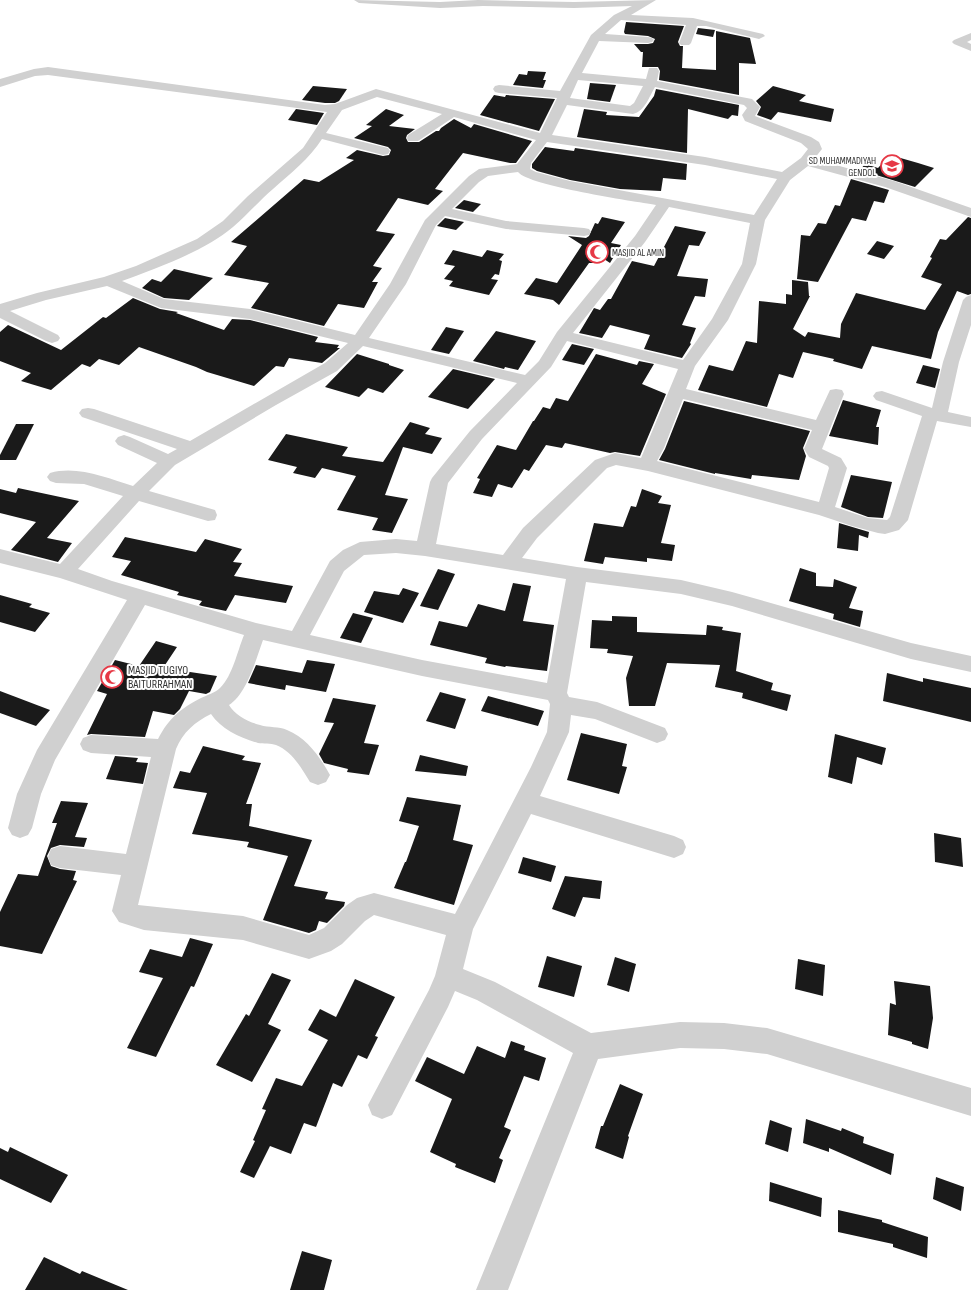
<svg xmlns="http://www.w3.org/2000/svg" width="971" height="1290" font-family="'Sofia Sans Condensed',sans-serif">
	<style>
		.building { fill: #1a1a1a }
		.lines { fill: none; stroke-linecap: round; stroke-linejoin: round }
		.minor { fill: #d0d0d0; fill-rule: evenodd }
		.labels { text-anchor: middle; stroke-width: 4; stroke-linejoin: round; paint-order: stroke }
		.far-poi-label { font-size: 10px; fill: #333; stroke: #fff; text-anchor: end }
		.poi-label { font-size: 12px; fill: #333; stroke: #fff; text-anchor: start }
	</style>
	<rect width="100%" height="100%" fill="#fff"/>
	<g class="building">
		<path d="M626 22 684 26 678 42 680 46H683L682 68 716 70V31L750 38 756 64 739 63V95L659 80 660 71 658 67H642L643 52H641L634 44H648L653 43 655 39 648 36 625 34 624 32Z"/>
		<path d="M698 28 715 30 713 37 696 34Z"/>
		<path d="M528 71 546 72 543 80H546L543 88 513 85 519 74 527 75Z"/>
		<path d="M590 83 616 85 610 102 587 99Z"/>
		<path d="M313 86 347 89 339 101 335 103H325L302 100Z"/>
		<path d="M773 86 806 95 799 101 834 109 831 122 778 112 771 120 757 115 761 107 756 101Z"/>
		<path d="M656 89 739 105 738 116 732 115 728 119 688 109 687 153 577 137 584 109 607 112 606 115 639 117 654 96Z"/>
		<path d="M494 95 505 97 506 95 555 99 539 131 480 115Z"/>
		<path d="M296 109 324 113 317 125 288 120Z"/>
		<path d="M386 109 404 115 389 126 415 129 407 135 406 138 408 142H419L436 131H439L441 128 454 119 471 128 474 124 532 141 516 163H510L463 153 435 189 443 191 428 205 398 198 376 231 395 234 373 266 382 268 372 282H378L364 308 338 304 324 326 251 308 269 283 224 275 247 246 231 242 304 179 319 182 354 160 346 158 357 150 383 156 389 155 391 150 388 147 354 138 372 126 366 125Z"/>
		<path d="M545 147 574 151 575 148 687 164 686 180 663 178 661 191 620 189 570 180 537 171 532 168V164Z"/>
		<path d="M890 155 918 163 934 168 915 187 860 170 865 164 878 168Z"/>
		<path d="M851 179 889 190 884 203 874 201 866 221 852 218 818 282 797 279 801 235 810 236 818 223 826 224 835 205 840 206Z"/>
		<path d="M464 200 481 204 473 212 455 208Z"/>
		<path d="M602 217 625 222 611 243 621 245 610 263 598 255 593 263H589L559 305 553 300 524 294 536 278 557 283 582 245 568 236 586 238 589 236 595 223 598 224Z"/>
		<path d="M968 217 971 218V294L968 295 957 291 938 332 931 359 872 346 862 369 833 361 834 359 803 352 793 378 779 374 767 407 698 390 709 365 733 371 746 341 757 343 759 301 786 304V294L792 295V280L808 282 809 296H810L793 329 805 337 808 332 840 338 841 324 856 293 925 310 942 284 921 277 932 258 930 257 940 239 946 240Z"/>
		<path d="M445 218 464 222 456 230 437 226Z"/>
		<path d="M675 226 706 232 699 246 689 245 677 276 708 279 705 297 695 296 682 325 696 328 690 343 691 344 682 358 644 349 650 335 610 325 602 338 579 333 594 308 600 310 608 299H611L632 261 654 266Z"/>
		<path d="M877 241 894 246 884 259 867 254Z"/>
		<path d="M453 250 482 257 487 250 504 254 499 260 502 261 499 275 495 274 491 279 498 280 489 295 449 286 453 281 444 279 455 266 444 264Z"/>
		<path d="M174 269 213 278 189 300 164 298 142 288 152 279 161 282Z"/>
		<path d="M133 298 160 309 178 312 176 313 224 330 232 319 250 320 318 337 315 342 339 345 337 348H340L322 363 289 358 284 367 276 366 254 386 207 372 196 367 139 347 119 365 99 359 90 367 82 364 51 390 21 381 31 373 0 361V332L8 325 61 350 103 317 106 318Z"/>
		<path d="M446 327 464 331 449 354 431 350Z"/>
		<path d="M496 331 536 341 518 370 505 367 504 369 473 361Z"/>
		<path d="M572 344 594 349 584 365 562 360Z"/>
		<path d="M357 354 389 364V365L404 370 383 393 368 388 359 397 325 387Z"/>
		<path d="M596 354 637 365 639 361 654 364 642 384 666 394 640 456 615 452 610 453 565 443 562 448 546 445 529 471 524 469 512 488 498 484 492 497 473 493 480 479 477 478 497 445 516 450 533 421H534L543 407 550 409 556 398 568 401Z"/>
		<path d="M923 365 940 369 935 388 916 383Z"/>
		<path d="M453 369 495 379 468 409 428 397Z"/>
		<path d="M843 400 881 410 876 427H879L878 445 829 436Z"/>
		<path d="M684 401 810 431 803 448 806 456 799 480 752 475 751 479 715 473V474L659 460 665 449Z"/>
		<path d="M410 422 430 428 425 434 442 438 432 454 403 447 385 495 408 499 392 533 372 530 378 518 337 510 356 476 322 468 315 478 293 473 297 467 268 460 286 434 348 447 342 456 383 462Z"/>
		<path d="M16 424H34L16 460H0V455Z"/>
		<path d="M851 475 892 482 883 518 868 517 841 507Z"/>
		<path d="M18 488 79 501 47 538 72 543 58 562 11 550 36 522 0 513V489L16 493Z"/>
		<path d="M642 489 662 496 658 503 671 505 661 543 675 545 672 561 647 558V562L605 557 603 564 584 561 594 523 623 527 631 506 636 507Z"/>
		<path d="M839 523 869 532 868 538 859 535 858 551 837 548Z"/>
		<path d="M125 537 196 552 205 539 242 549 233 562 242 563 234 576 293 586 286 603 235 595 226 611 202 606 199 605 202 601 177 595 179 592 121 575 131 561 112 557Z"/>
		<path d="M800 568 816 573V586L833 587 834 579 857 587 849 608 863 611 860 627 833 619 834 614 789 601Z"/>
		<path d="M438 569 455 574 438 610 420 606Z"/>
		<path d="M513 583 531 586 523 621 554 625 547 671 506 666 505 667 485 663 487 658 430 645 439 621 467 627 478 604 505 611Z"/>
		<path d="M403 588 419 593 403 623 364 612 374 591 399 595Z"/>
		<path d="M0 595 32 604 29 607 50 613 35 632 0 622Z"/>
		<path d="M353 613 373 618 361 643 340 638Z"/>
		<path d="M612 616 637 617V632L706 635 707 625 723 627 722 630 741 633 736 671 773 683 771 690 791 695 787 711 742 698 743 693 715 687 720 665 667 663 655 706H629L626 678 633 656 607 653 608 649 590 648 592 620 612 621Z"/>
		<path d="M156 641 177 647 163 668 217 676 210 692 206 694 189 691 180 709 174 715 153 711 145 737 91 734 87 735 107 694 97 691 115 660 139 666Z"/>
		<path d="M307 660 335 664 326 692 286 685 285 690 248 683 256 665 302 673Z"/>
		<path d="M887 673 923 682V678L971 688V722L883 701Z"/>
		<path d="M0 691 50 710 36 726 0 713Z"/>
		<path d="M440 692 466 699 455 729 426 721Z"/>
		<path d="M488 696 544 711 538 726 481 711Z"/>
		<path d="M333 698 376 705 364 743 379 745 369 775 347 772 348 769 324 763 319 754 334 723 324 722Z"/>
		<path d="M581 733 627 744 622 766 627 767 619 794 567 780Z"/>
		<path d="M835 734 886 748 882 765 857 757 852 784 828 777Z"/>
		<path d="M203 746 245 756 242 760 261 763 246 804H252L249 826 312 840 294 886 328 892 325 899 345 902 344 906 327 923 319 921 316 930 309 933 263 920 288 856 247 847 249 842 192 834 207 793 173 788 180 771 190 773Z"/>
		<path d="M420 755 468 766 466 776 415 771Z"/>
		<path d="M115 756 138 758 136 762 148 763 143 784 106 779Z"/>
		<path d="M407 797 461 805 453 840 473 845 454 905 394 888 405 862H406L419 826 399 821Z"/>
		<path d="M61 801 88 803 75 837 87 838 84 847 60 845 51 848 47 856 51 866 60 869 76 871 73 880 77 881 42 954 0 946V912L18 874 38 876 57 823H52Z"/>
		<path d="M934 833 961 838 963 867 935 862Z"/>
		<path d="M523 857 556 866 551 882 518 873Z"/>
		<path d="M565 876 602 881 600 899 583 897 575 917 552 909Z"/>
		<path d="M190 938 213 944 194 987 191 986 156 1057 127 1048 163 978 139 972 150 949 182 957Z"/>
		<path d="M547 956 582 966 574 997 538 987Z"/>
		<path d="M615 957 636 964 629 992 607 985Z"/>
		<path d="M798 959 825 965 823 996 795 989Z"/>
		<path d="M272 973 291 980 268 1024 281 1030 252 1082 216 1065 246 1014 249 1016Z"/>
		<path d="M355 979 395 997 375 1036 378 1037 367 1059 358 1055 342 1087 333 1083 316 1127 304 1123 291 1154 270 1146 254 1178 240 1172 255 1141 253 1140 266 1110 262 1109 276 1078 302 1086 328 1040 308 1030 320 1009 336 1017Z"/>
		<path d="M894 981 930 986 933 1018 928 1049 912 1044V1042L888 1035 890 1003 896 1005Z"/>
		<path d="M511 1041 525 1046 524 1050 546 1058 539 1081 524 1076 504 1127 511 1130 499 1158 503 1160 495 1183 455 1167 456 1164 430 1152 452 1099 415 1081 427 1057 464 1074 477 1046 505 1058Z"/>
		<path d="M620 1084 643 1094 628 1136 629 1137 623 1159 595 1148 601 1126H603Z"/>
		<path d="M806 1119 841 1131 842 1128 864 1137 863 1143 894 1154 891 1175 829 1148V1152L803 1143Z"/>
		<path d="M770 1120 792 1128 788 1152 765 1144Z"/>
		<path d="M10 1147 68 1175 51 1203 0 1179V1148L8 1152Z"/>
		<path d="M936 1177 964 1187 961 1211 933 1199Z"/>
		<path d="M770 1182 822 1198 821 1217 769 1201Z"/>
		<path d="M838 1210 882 1220V1222L928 1237 927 1258 893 1247V1244L838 1232Z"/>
		<path d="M302 1251 332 1260 324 1290H290Z"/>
		<path d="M44 1257 80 1274 82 1271 128 1290H25Z"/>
	</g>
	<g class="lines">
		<g class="minor">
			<path d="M354 0 440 2 478 0 574 2 656 0 631 15 693 18 763 34 765 36 759 39 706 26H697L691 43 689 45H681L679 43 686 25 621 20 605 34 648 37 652 38 654 40 652 42 648 43 599 41 582 73 646 79 649 68H657L659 71 657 81 752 99 760 107 755 116 811 137 819 142 822 149 814 159 894 181 971 208V217L885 187 808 166 790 180 765 220 756 264 728 320 695 366 686 389 816 420 830 390 836 389 842 390 844 394 822 449 841 458 847 468 835 507 868 518 887 520 890 517 922 416 876 400 873 396 876 392 882 391 932 408 943 362 963 300 966 297 971 295V325L959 362 948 412 971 417V427L937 421 908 520 899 530 885 534 878 533 852 526 819 515 648 471 616 465 607 468 537 538 522 558 577 567 681 580 732 592 911 643 971 656V672L911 659 732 606 681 594 586 582 567 693 569 697 597 702 665 728 668 734 665 740 657 743 595 719 571 715 569 732 540 796 674 836 683 840 686 847 683 854 674 858 531 814 473 929 463 969 495 982 591 1033 680 1022 724 1023 767 1028 971 1088V1116L767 1054 724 1049 680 1048 598 1059 508 1290H476L573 1053 477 1000 455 991 448 1007 392 1115 382 1119 372 1115 368 1105 429 990 435 976 446 935 374 915 365 921 342 944 331 951 309 959 243 940 144 930 119 922 112 911 121 875 60 868 51 865 48 857 51 849 60 846 126 854 151 757 91 753 83 750 80 744 83 738 91 735 158 739C169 718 180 709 201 698 207 695 215 693 220 688 233 675 237 652 244 635L145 605 55 760 41 794 32 828 28 835 20 838 12 835 8 828 17 794 37 750 127 600 60 578 0 563V549L60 564 123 496 84 484 56 483 50 481 47 477 50 473C77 465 107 478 133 486L157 463 118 445 115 441 118 437 124 435 130 437 168 454 177 449 82 417 79 413 82 409 88 408 94 409 190 441 325 363 348 343 250 319 161 308 107 286 46 300 10 311 58 335 60 338 58 341 52 343 46 341 0 318V304L37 293 104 277 136 266 197 239 223 221 248 196 303 148 327 112 48 75 35 76 0 87V79L34 69 48 67 325 105 335 104 376 89 540 133 557 98 499 93 495 92 493 89 495 86 499 85 560 91 591 35 614 15 632 6 574 8 483 6 440 8 359 3ZM578 80 643 86 634 103 630 106 570 98ZM655 87 744 105 747 108 742 115 745 121 801 143 808 149 801 158 782 172 705 157 552 135 567 105 633 114C645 111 649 97 655 87ZM377 97 442 114 408 135 407 138 408 141H418L454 117 536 140 517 164 479 169 469 176 425 220 390 284 355 335 250 309 164 299 122 281C157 268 205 251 233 227 247 215 259 201 273 189 291 173 309 159 322 139L383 155 388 154 390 151 388 148 326 133 342 110ZM547 142 705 165 777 179 754 215 570 181 536 172 530 169 531 163ZM518 172C529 186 633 201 656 205L635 236 557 332 539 361 525 375 369 338 406 284 436 225 445 216 506 229 584 236 589 235 591 232 589 229 584 228 506 221 452 209 479 182 488 176ZM669 207 750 223 742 264 712 319 683 360 573 333 645 242ZM567 341 678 369 641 458 615 453 595 460 523 528 503 555 436 544 448 483 482 439 551 367ZM363 346 517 383 470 431 432 478 430 482 417 541 396 539 360 542 343 550 330 561 292 631 256 623 112 581 78 569 139 501 208 521 215 520 217 515 215 510 149 491 175 465 276 405 337 371ZM683 399 812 430 804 449 809 457 828 466 829 468 819 502 657 461 664 448ZM396 553 425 556 566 579 547 683 422 660 310 635 344 571 364 555ZM263 640 422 676 548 700 550 704 547 732 531 767 455 914 374 893 357 898 347 905 324 928 309 935 243 916 138 905 176 749C183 732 195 722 211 714 221 729 240 738 258 743 263 744 271 743 276 745 292 751 302 769 310 782L318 785 326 782 330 775C320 757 307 738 287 730 279 726 269 728 260 725 248 722 235 715 229 705 247 694 256 659 263 640Z"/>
			<path d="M971 33V40L967 42 971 44V51L954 44 952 42 954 40Z"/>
		</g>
	</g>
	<defs>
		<g id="school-ring" transform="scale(1.15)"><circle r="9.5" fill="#fff" stroke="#e63946" stroke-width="1.5"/><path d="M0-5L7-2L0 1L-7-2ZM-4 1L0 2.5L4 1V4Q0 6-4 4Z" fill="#e63946"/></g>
		<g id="mosque-ring" transform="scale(1.15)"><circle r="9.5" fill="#fff" stroke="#e63946" stroke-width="1.5"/><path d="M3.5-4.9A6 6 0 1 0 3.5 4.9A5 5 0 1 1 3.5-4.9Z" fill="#e63946"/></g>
	</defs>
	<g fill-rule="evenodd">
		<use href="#school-ring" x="892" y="166"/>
		<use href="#mosque-ring" x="597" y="252"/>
		<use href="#mosque-ring" x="112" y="677"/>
	</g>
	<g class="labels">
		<g class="far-poi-label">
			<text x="876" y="164">SD MUHAMMADIYAH<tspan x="876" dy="12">GENDOL</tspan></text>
			<text x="612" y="256" text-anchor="start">MASJID AL AMIN</text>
		</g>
		<g class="poi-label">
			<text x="128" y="674">MASJID TUGIYO<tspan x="128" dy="14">BAITURRAHMAN</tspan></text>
		</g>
	</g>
</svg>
